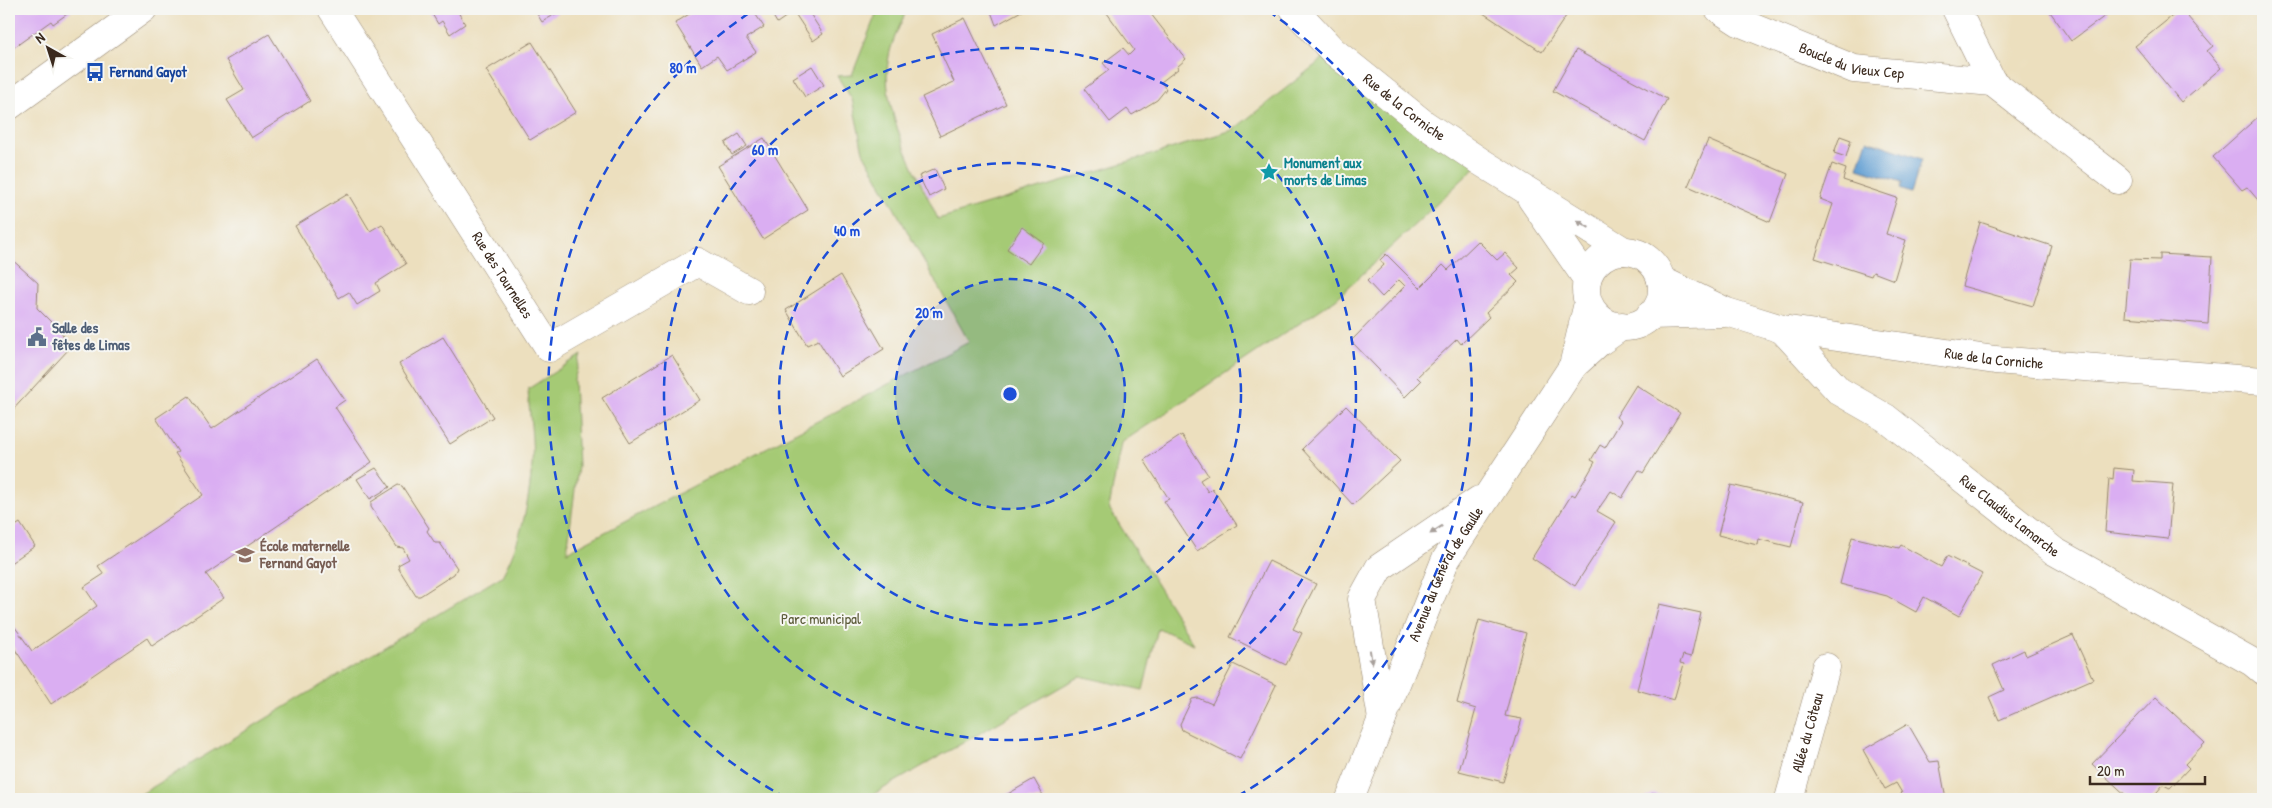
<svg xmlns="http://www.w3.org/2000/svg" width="2272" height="808" font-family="'Patrick Hand',sans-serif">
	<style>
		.green { fill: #a5ca74; stroke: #707a49 }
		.water { fill: #629fd3; stroke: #4e6478 }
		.building { fill: #daaef2 }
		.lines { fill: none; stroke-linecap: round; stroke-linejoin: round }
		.street-casing { stroke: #94846e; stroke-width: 29 }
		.secondary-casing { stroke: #94846e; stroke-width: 29 }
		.street { stroke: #fff; stroke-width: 28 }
		.secondary { stroke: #fff; stroke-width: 28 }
		.oneway { fill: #a79f9a }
		.ring { fill: none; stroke: #1d4ed8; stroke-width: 2.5; stroke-dasharray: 9 6 }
		.labels { text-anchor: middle; stroke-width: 4; stroke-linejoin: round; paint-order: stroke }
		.street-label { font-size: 15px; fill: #3b2a1e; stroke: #f6f6f2 }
		.transit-label { font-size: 15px; font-weight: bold; fill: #164399; stroke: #f6f6f2; text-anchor: start }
		.culture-label { font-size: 15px; font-weight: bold; fill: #0d838f; stroke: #f6f6f2; text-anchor: start }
		.service-label { font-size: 15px; font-weight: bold; fill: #4e5e75; stroke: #f6f6f2; text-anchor: start }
		.education-label { font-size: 15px; font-weight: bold; fill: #785e54; stroke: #f6f6f2; text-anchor: start }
		.park-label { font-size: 15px; fill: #5b5a38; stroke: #f6f6f2 }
		.centre { fill: #1d4ed8; stroke: #f6f6f2; stroke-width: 2.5 }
		.ring-label { font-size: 15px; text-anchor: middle; font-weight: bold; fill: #1d4ed8; stroke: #f6f6f2; stroke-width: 4; stroke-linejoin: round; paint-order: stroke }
	</style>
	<rect width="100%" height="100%" fill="#f6f6f2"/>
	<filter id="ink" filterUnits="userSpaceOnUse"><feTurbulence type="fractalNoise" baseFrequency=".02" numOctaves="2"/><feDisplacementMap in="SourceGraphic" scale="10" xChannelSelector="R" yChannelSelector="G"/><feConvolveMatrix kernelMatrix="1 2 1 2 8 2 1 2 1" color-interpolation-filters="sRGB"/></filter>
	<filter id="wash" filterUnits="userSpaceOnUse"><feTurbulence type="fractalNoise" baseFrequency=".0096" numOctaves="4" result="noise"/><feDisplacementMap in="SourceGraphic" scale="20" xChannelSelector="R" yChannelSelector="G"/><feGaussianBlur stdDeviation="1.12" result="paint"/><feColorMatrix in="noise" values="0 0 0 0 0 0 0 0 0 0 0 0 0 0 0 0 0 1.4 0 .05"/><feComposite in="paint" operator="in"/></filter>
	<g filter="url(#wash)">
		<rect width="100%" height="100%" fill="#ecdfbe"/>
		<path class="green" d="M878 9H907C901 24 892 40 889 56 878 108 917 172 938 219L1233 130 1333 51 1481 162 1336 299 1121 443 1109 508 1194 644 1158 628 1143 690 1080 676 865 799H133L502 576C521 541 529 504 532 465 534 441 529 413 528 389L581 355 574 380 578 466 567 552 969 342 863 152 852 99 837 76 852 75Z"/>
		<path class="water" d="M1867 140 1922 159 1911 193 1900 189 1902 182 1858 168Z"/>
		<g id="blocks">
			<g class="building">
				<path d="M9 9H74L53 24 51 21 9 51Z"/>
				<path d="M429 9H463L458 12 465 24 450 34 442 21 438 24Z"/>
				<path d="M534 9H564L542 22Z"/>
				<path d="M697 9H752L764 27 746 38 756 52 727 70 717 56 702 66 675 23Z"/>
				<path d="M774 9H786L790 14 777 23 770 11Z"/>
				<path d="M792 9H807L823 34 813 41Z"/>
				<path d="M990 9H1025L996 25Z"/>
				<path d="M1104 9H1147L1186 59 1177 67 1178 69 1161 82 1166 89 1157 100 1132 115 1127 109 1110 122 1084 89 1109 70 1103 63 1123 48 1129 55 1134 50Z"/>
				<path d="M1477 9H1567L1570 10 1542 52Z"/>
				<path d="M2048 9H2105L2109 13 2071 41Z"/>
				<path d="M2181 9 2213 46 2207 51 2221 68 2181 102 2135 46Z"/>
				<path d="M965 18 1006 104 940 136 922 97 954 82 932 34Z"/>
				<path d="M269 34 310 101 251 138 227 100 244 90 226 60Z"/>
				<path d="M532 42 576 112 530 140 486 70Z"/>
				<path d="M1576 50 1667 99 1645 141 1553 91Z"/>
				<path d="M812 66 824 85 805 97 793 78Z"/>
				<path d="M2260 115 2263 119V206L2247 187 2242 190 2213 157Z"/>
				<path d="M739 134 747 146 732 155 725 143Z"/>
				<path d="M1840 136 1851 140 1846 157 1834 153Z"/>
				<path d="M764 138 808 210 763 239 718 166Z"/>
				<path d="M1708 140 1788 174 1770 222 1688 186Z"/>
				<path d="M1832 164 1846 169 1843 180 1897 198 1886 234 1906 240 1894 280 1873 272 1871 276 1815 258 1833 204 1820 199Z"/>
				<path d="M935 169 944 189 929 197 919 176Z"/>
				<path d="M348 194 370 231 382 224 406 264 376 283 380 291 357 305 349 292 339 298 295 226Z"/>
				<path d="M1980 222 2052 246 2033 306 1962 286Z"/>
				<path d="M1022 227 1044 243 1029 264 1007 249Z"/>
				<path d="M1478 241 1497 260 1505 253 1519 268 1511 275 1518 282 1486 313 1489 317 1461 344 1457 339 1417 377 1421 381 1405 397 1351 341 1405 286 1399 280 1382 297 1367 281 1384 265 1380 260 1386 254 1420 288 1443 265 1448 270Z"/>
				<path d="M2160 254 2212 257 2208 324 2125 317 2130 259 2160 260Z"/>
				<path d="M9 257 38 283 37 308 61 332 68 343V350L9 414Z"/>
				<path d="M841 275 884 349 840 376 818 340 807 345 786 310Z"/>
				<path d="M443 337 493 417 450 444 399 364Z"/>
				<path d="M672 355 700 400 630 443 602 398Z"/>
				<path d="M317 359 345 400 335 407 372 462 206 574 224 598 152 646 147 638 51 704 9 640V624L12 623 32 651 97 606 84 587 104 574 98 566 203 495 175 453 178 452 156 418 189 396 212 429Z"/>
				<path d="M1636 385 1680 413 1643 473 1639 470 1622 498 1611 491 1597 511 1616 522 1575 586 1532 558 1572 494 1575 496 1587 476 1595 462 1591 460 1600 445 1605 448 1621 421 1616 417Z"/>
				<path d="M1346 406 1400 461 1353 505 1302 449Z"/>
				<path d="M1182 435 1208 475 1200 480 1208 492 1212 488 1237 525 1197 551 1164 501 1169 499 1144 460Z"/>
				<path d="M376 468 390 487 370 499 357 479Z"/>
				<path d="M2114 468 2134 470 2133 481 2173 484 2168 539 2105 532 2109 478 2113 479Z"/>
				<path d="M398 485 402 486 429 528 427 531 435 543H440L457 568 454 574 420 596H416L399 569 398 565 409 559 403 548 397 547 371 507V502Z"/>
				<path d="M1731 485 1803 502 1791 547 1758 539 1757 545 1718 535Z"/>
				<path d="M20 523 35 546 9 564V530Z"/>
				<path d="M1852 537 1899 548 1901 545 1941 567 1947 556 1982 574 1959 616 1924 597 1916 612 1887 596 1840 584Z"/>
				<path d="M1269 561 1316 584 1293 629 1302 633 1286 665 1230 637Z"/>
				<path d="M1659 604 1701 613 1691 657 1683 655 1680 663 1684 664 1674 700 1637 690Z"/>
				<path d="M1479 620 1526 633 1505 716 1522 719 1503 782 1459 771 1476 709 1457 703Z"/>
				<path d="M2073 635 2093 679 1999 720 1989 697 2004 690 1993 665 2024 650 2026 656Z"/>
				<path d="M1233 664 1276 685 1240 759 1182 730 1180 724 1192 699 1198 698 1212 704Z"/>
				<path d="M2156 697 2205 743 2185 764 2189 768 2170 788 2163 785 2151 799H2130L2092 764Z"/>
				<path d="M1908 724 1930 762 1939 761 1946 799H1900L1899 796 1902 793 1896 783 1885 789 1863 750Z"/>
				<path d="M1034 779 1045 799H999Z"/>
				<path d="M1654 793 1674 799H1644Z"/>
			</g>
		</g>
	</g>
	<g filter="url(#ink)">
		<use href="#blocks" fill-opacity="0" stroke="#94846e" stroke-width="1"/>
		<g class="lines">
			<g class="street-casing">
				<g id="street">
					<path id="s1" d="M332 9 549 348 698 262 749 291"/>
					<path id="s2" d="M1719 9 1739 22 1854 69 1992 82"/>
					<path d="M1956 9 1992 82 2118 180"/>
					<path d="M9 106 143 9"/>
					<path id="s3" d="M1782 329 1839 391 1886 418 2054 551 2252 662 2263 671"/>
					<path d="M1573 366 1588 303"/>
					<path d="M1382 719 1362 599 1379 568 1479 500"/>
					<path id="s4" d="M1350 799 1445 561 1573 366 1598 343 1622 326"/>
					<path id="s5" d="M1789 799 1826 667"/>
				</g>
			</g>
			<g class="secondary-casing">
				<g id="secondary">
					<path id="s6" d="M1294 9 1333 51 1424 124 1481 162 1624 251"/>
					<path d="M1531 198 1587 279"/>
					<circle cx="1624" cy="289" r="38"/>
					<path id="s7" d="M1661 280 1727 312 1782 329 1995 360 2263 381"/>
					<path d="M1650 315 1724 313"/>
				</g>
			</g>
			<use href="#street" class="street"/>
			<use href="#secondary" class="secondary"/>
		</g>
		<defs><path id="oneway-solid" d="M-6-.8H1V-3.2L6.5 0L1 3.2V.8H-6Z" transform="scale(1.25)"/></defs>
		<g class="oneway">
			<use href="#oneway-solid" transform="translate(1583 224) rotate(-149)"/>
			<use href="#oneway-solid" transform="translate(1436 530) rotate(146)"/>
			<use href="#oneway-solid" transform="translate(1371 657) rotate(81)"/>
		</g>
	</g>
	<circle cx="1010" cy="394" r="115" fill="#1d4ed8" fill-opacity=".12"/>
	<g class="ring">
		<circle cx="1010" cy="394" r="115"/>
		<circle cx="1010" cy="394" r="231"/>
		<circle cx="1010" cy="394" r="346"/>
		<path d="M786 798A462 462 0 0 1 752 11M1268 11A462 462 0 0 1 1234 798"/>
	</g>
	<defs>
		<g id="bus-bare" transform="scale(1.5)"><path d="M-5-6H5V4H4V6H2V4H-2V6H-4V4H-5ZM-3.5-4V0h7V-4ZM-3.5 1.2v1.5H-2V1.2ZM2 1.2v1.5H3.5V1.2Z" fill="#1a4fb4" stroke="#f6f6f2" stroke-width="2.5" paint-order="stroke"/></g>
		<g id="sight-bare" transform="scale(1.5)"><path d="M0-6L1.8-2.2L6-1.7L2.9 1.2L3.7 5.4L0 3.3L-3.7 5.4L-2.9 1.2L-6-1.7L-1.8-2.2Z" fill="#0f9aa8" stroke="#f6f6f2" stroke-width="2.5" paint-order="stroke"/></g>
		<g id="civic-bare" transform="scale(1.5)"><path d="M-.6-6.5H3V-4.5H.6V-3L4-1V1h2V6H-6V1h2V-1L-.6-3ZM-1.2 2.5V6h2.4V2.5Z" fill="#5c6f8a" stroke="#f6f6f2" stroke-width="2.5" paint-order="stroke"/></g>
		<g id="school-bare" transform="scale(1.5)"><path d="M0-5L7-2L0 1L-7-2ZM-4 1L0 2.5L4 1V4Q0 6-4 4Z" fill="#8d6e63" stroke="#f6f6f2" stroke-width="2.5" paint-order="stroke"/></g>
	</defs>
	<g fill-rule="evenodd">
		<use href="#bus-bare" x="95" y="72"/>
		<use href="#sight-bare" x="1269" y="172"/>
		<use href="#civic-bare" x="37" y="337"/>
		<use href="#school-bare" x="245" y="555"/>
	</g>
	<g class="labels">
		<g class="street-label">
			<text dy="5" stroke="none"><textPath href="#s2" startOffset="144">Boucle du Vieux Cep</textPath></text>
			<text dy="5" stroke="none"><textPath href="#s6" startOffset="148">Rue de la Corniche</textPath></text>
			<text dy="5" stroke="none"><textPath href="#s1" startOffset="316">Rue des Tournelles</textPath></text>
			<text dy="5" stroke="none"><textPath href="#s7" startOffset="345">Rue de la Corniche</textPath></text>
			<text dy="5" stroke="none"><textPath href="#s3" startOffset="296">Rue Claudius Lamarche</textPath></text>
			<text dy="5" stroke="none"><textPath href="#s4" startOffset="245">Avenue du Général de Gaulle</textPath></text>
			<text dy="5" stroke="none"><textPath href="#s5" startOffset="69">Allée du Côteau</textPath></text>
		</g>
		<g class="transit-label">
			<text x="110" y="77">Fernand Gayot</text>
		</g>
		<g class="culture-label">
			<text x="1284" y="168">Monument aux<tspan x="1284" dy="17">morts de Limas</tspan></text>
		</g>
		<g class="service-label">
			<text x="52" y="333">Salle des<tspan x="52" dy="17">fêtes de Limas</tspan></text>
		</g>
		<g class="education-label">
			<text x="260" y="551">École maternelle<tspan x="260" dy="17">Fernand Gayot</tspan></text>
		</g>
		<g class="park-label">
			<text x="821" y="624">Parc municipal</text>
		</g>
	</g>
	<circle cx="1010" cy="394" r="8" class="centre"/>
	<g class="ring-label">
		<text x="683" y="73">80 m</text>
		<text x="765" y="155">60 m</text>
		<text x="847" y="236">40 m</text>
		<text x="929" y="318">20 m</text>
	</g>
	<rect width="2272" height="808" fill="none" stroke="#f6f6f2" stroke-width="30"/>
	<g transform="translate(48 48) rotate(321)" stroke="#f6f6f2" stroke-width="4" paint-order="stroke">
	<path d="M0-4L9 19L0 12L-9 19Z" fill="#3b2a1e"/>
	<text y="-8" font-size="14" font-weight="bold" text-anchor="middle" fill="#3b2a1e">N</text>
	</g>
	<path d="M2090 776v8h115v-8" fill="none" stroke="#3b2a1e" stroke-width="2.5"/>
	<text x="2097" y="776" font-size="15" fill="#3b2a1e" stroke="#f6f6f2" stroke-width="4" paint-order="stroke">20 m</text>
</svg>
